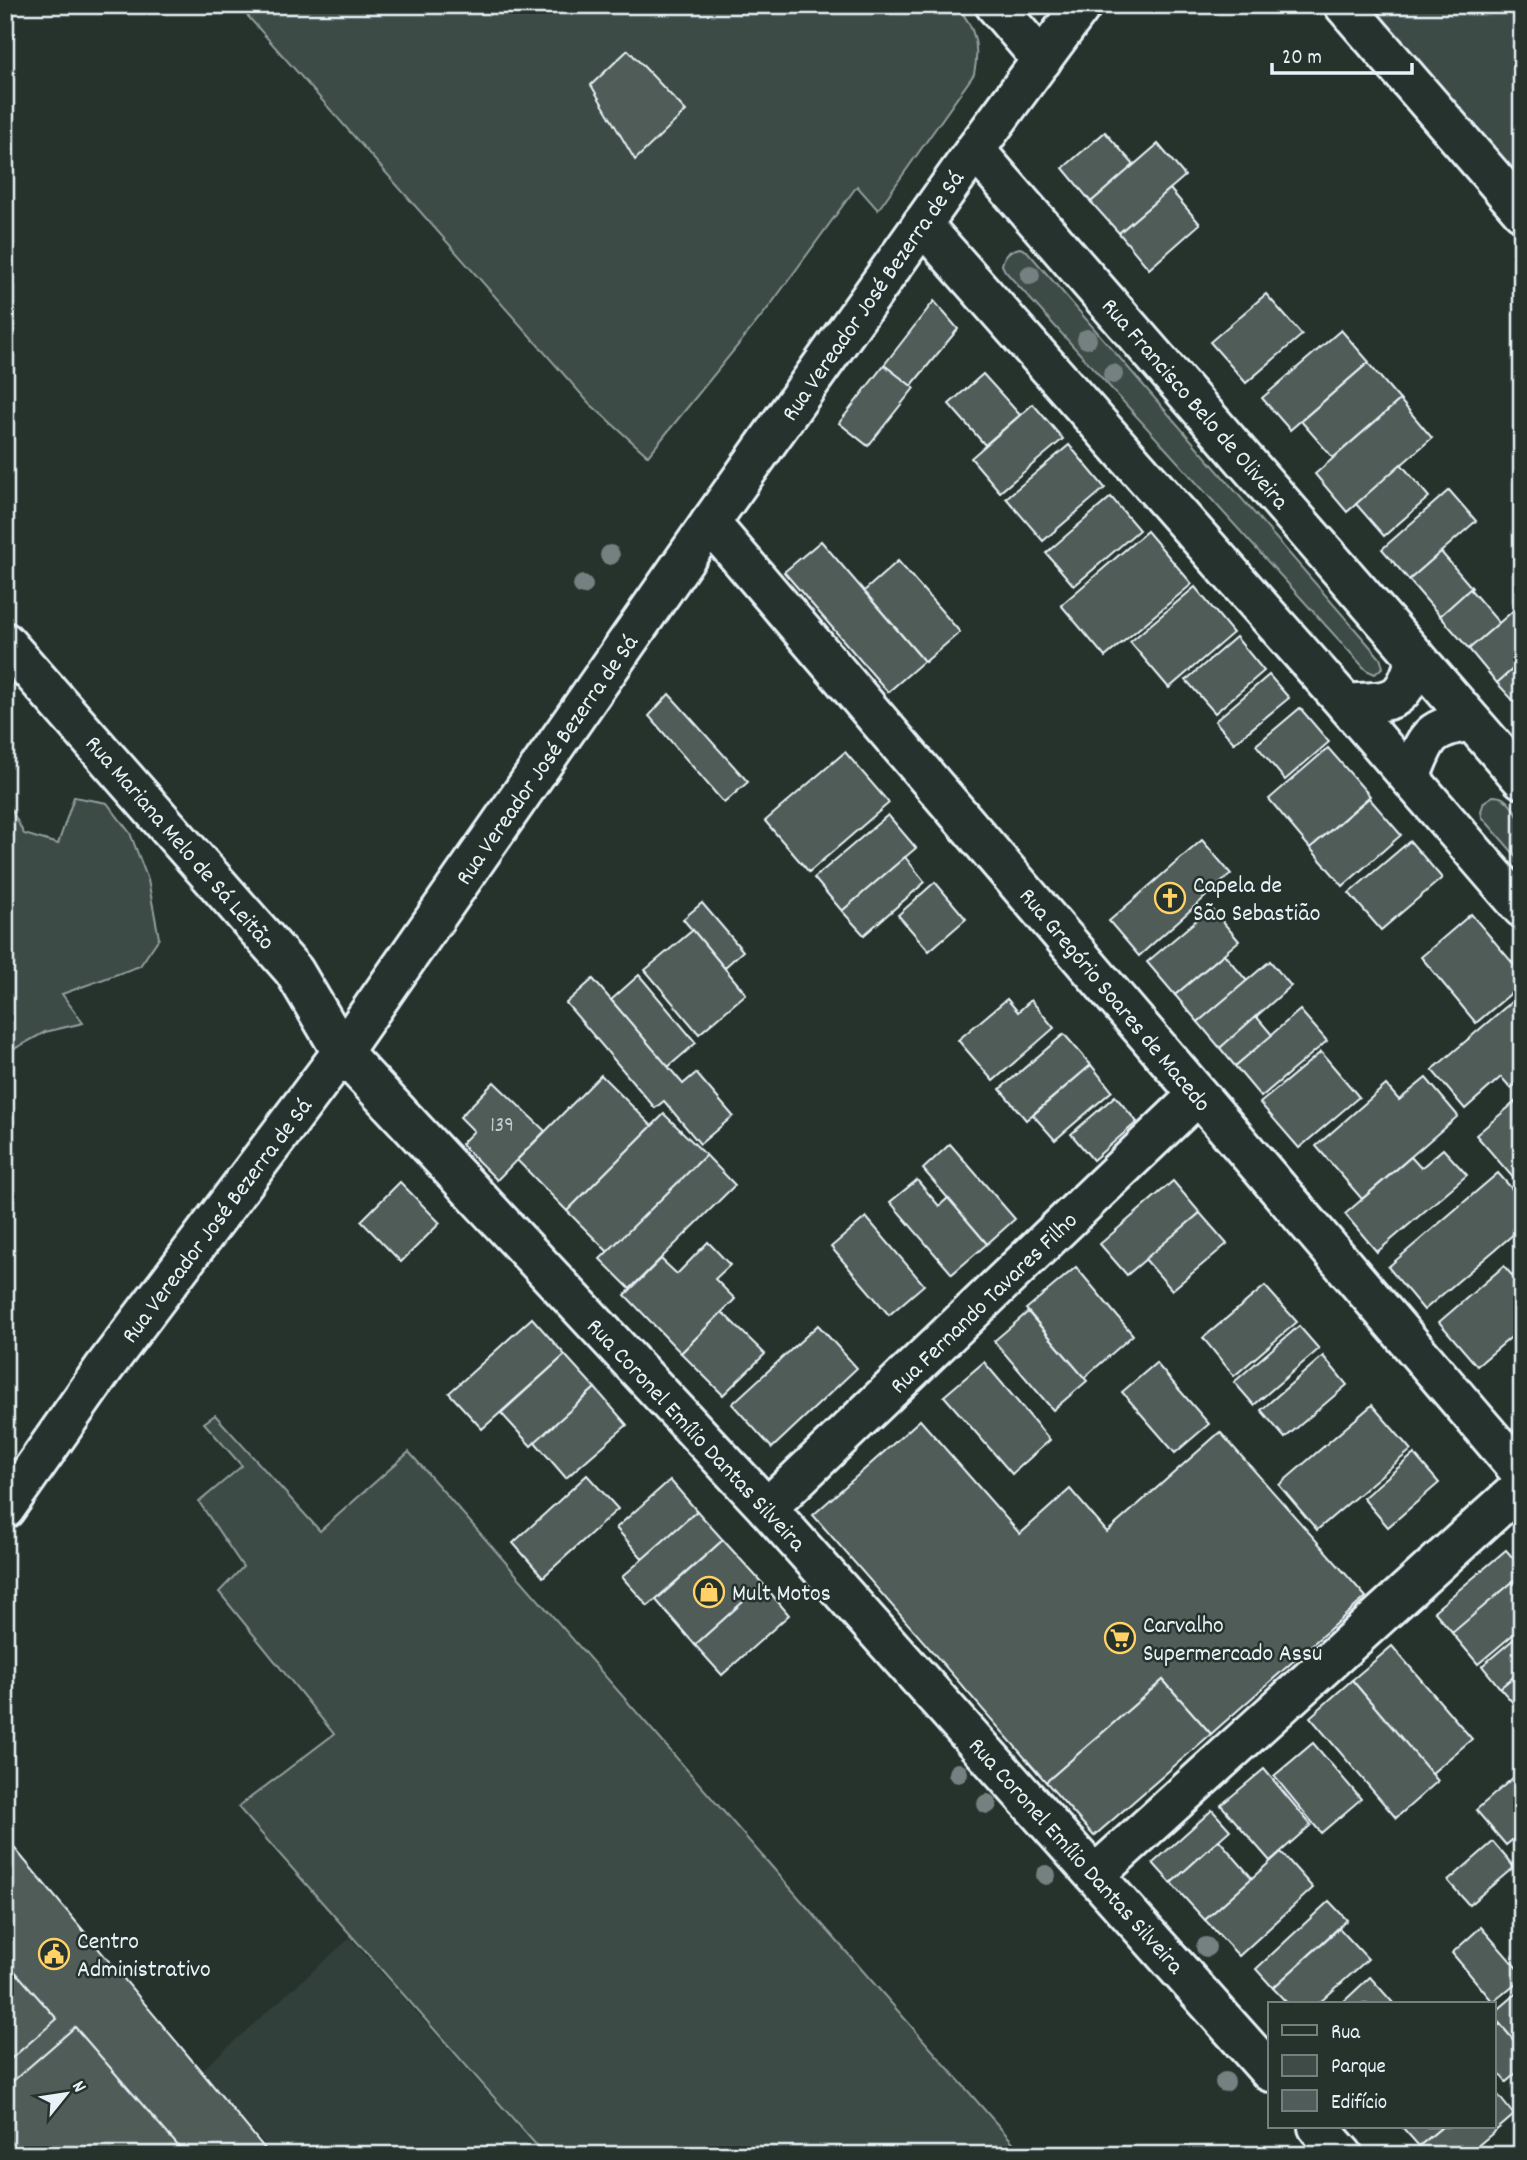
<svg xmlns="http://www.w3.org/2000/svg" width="1527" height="2160" font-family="Dekko,sans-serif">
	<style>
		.built { fill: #333f3a }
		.green { fill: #3e4b47; stroke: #939ea0; stroke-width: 2 }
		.building { fill: #505c59; stroke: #e8f1f8; stroke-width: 2 }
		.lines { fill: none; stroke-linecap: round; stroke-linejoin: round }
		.minor-casing { stroke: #e8f1f8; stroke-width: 44 }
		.minor { stroke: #26332d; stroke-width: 38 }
		.tree { fill: #758080 }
		.labels { text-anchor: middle; stroke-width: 5; stroke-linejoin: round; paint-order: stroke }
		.number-label { font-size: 21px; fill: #c2ccd0 }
		.street-label { font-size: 24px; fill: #e8f1f8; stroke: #26332d }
		.poi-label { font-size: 24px; fill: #e8f1f8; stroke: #26332d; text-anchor: start }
	</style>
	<rect width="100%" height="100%" fill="#26332d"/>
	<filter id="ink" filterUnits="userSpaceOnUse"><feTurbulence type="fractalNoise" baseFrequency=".0143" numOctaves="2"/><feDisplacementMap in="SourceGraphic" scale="14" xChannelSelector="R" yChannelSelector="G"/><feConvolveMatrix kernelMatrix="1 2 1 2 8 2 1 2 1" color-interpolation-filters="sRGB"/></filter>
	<g filter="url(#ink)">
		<path class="built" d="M350 1938 543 2155H274L201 2071Z"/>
		<g class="green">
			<path d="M238 5H956C975 27 980 46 974 74L878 210 857 186 769 307 648 456 589 403Z"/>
			<path d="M1324 5H1522V234Z"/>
			<path d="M1020 248 1027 251 1380 658 1383 667 1375 674 1366 670 1005 271 1002 265C1004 254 1010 250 1020 248Z"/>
			<path d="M1493 796C1503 796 1506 800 1512 807 1526 823 1522 842 1522 863L1482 817 1481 811 1484 802Z"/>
			<path d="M74 797 107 803 130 833 148 880 159 938 140 966 62 994 83 1023 45 1032 5 1054V802L8 803 24 834 58 844Z"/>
			<path d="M215 1415 320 1531 409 1452 1024 2155H545L238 1807 334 1734 219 1592 243 1567 199 1502 242 1466 204 1423Z"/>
		</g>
		<g class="building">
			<path d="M628 50 686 111 635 160 591 85Z"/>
			<path d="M1105 132 1134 165 1091 202 1063 168Z"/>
			<path d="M1158 144 1185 176 1119 233 1091 202Z"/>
			<path d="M1170 189 1200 224 1149 269 1119 233Z"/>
			<path d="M1266 294 1302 335 1246 383 1210 342Z"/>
			<path d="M934 301 958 329 911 386 884 365Z"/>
			<path d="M1341 330 1369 362 1290 430 1262 398Z"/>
			<path d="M1368 363 1400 400 1333 458 1301 421Z"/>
			<path d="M884 365 914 388 868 446 839 423Z"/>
			<path d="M983 374 1020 415 985 445 949 404Z"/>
			<path d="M1400 400 1432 438 1347 512 1315 474Z"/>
			<path d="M1033 404 1063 439 1000 492 971 458Z"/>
			<path d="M1069 445 1105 488 1043 541 1006 498Z"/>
			<path d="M1401 464 1429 497 1384 536 1356 504Z"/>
			<path d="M1449 490 1476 521 1409 580 1382 549Z"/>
			<path d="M1111 497 1139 530 1074 586 1046 553Z"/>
			<path d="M1147 531 1192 584 1105 657 1061 605Z"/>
			<path d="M821 541 924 661 888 692 784 572Z"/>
			<path d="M1441 552 1472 588 1440 616 1409 580Z"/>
			<path d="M898 561 960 632 925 662 864 591Z"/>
			<path d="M1195 587 1233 633 1169 688 1130 642Z"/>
			<path d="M1470 589 1499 623 1469 649 1440 616Z"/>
			<path d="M1514 610 1522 619V661L1497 683 1469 649Z"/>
			<path d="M1236 637 1264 671 1215 713 1186 680Z"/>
			<path d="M1522 661V710L1497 683Z"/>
			<path d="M1269 675 1289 698 1234 743 1215 721Z"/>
			<path d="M669 694 748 782 724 803 649 716Z"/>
			<path d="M1300 708 1329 742 1285 780 1256 745Z"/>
			<path d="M1328 748 1370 796 1310 848 1269 799Z"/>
			<path d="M845 752 889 803 809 872 765 821Z"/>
			<path d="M1369 798 1401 835 1343 886 1310 848Z"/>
			<path d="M888 815 916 848 842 911 814 878Z"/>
			<path d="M1202 840 1231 874 1139 956 1109 921Z"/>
			<path d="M1410 841 1442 878 1381 930 1349 893Z"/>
			<path d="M905 857 925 882 864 935 842 911Z"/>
			<path d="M935 882 966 919 929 951 898 915Z"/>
			<path d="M702 903 743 951 724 968 683 919Z"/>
			<path d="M1211 908 1239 941 1175 995 1147 962Z"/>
			<path d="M1471 914 1522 974V984L1476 1023 1421 957Z"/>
			<path d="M693 930 746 994 699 1034 645 970Z"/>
			<path d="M1224 954 1247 981 1198 1022 1175 995Z"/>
			<path d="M1270 961 1291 986 1220 1048 1198 1022Z"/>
			<path d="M639 975 696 1043 668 1067 611 1000Z"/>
			<path d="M593 979 683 1084 696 1073 733 1116 700 1144 664 1101 655 1108 566 1003Z"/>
			<path d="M1522 993V1079L1511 1088 1501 1077 1465 1109 1432 1070Z"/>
			<path d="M1007 999 1018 1012 1031 1000 1054 1028 993 1081 958 1040Z"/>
			<path d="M1300 1010 1327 1041 1261 1097 1235 1066Z"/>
			<path d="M1256 1016 1272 1035 1235 1066 1220 1048Z"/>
			<path d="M1064 1034 1091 1065 1026 1120 1000 1089Z"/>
			<path d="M1321 1052 1359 1097 1299 1148 1260 1103Z"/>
			<path d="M1091 1065 1112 1091 1055 1140 1033 1115Z"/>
			<path d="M601 1075 652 1126 567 1211 517 1160Z"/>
			<path d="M1426 1078 1458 1116 1362 1199 1316 1146 1386 1085 1399 1100Z"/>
			<path d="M494 1082 545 1131 497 1180 461 1144 474 1131 460 1117Z"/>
			<path d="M1115 1096 1137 1122 1093 1160 1071 1134Z"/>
			<path d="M1522 1096V1175L1515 1180 1476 1135Z"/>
			<path d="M664 1114 706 1155 608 1252 567 1211Z"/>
			<path d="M950 1144 1015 1219 987 1244 923 1169Z"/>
			<path d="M1443 1149 1467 1175 1377 1252 1345 1214 1411 1157 1421 1168Z"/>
			<path d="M706 1155 735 1185 630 1289 600 1259Z"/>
			<path d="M1498 1173 1522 1200V1227L1424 1310 1388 1267Z"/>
			<path d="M917 1180 939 1206 948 1198 987 1244 952 1274 890 1202Z"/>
			<path d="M1173 1181 1200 1213 1127 1275 1100 1244Z"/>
			<path d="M400 1182 440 1223 401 1262 361 1221Z"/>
			<path d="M1200 1213 1227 1244 1172 1290 1145 1259Z"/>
			<path d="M866 1217 924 1285 889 1315 831 1247Z"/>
			<path d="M708 1242 730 1265 715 1279 735 1299 681 1353 625 1295 661 1259 677 1274Z"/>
			<path d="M1504 1266 1522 1287V1328L1477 1366 1439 1322Z"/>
			<path d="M1076 1267 1133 1335 1084 1378 1026 1309Z"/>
			<path d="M1265 1286 1297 1322 1234 1376 1203 1338Z"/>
			<path d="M722 1312 765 1354 723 1395 681 1353Z"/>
			<path d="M1028 1312 1087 1381 1053 1410 994 1341Z"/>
			<path d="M532 1318 565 1355 482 1429 449 1393Z"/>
			<path d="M818 1325 857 1368 772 1448 732 1404Z"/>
			<path d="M1299 1326 1319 1349 1254 1405 1234 1382Z"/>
			<path d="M565 1355 595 1388 531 1446 501 1413Z"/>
			<path d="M1323 1356 1347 1385 1285 1438 1261 1410Z"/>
			<path d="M984 1362 1050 1440 1012 1474 944 1396Z"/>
			<path d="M1156 1363 1209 1424 1175 1453 1122 1392Z"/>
			<path d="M595 1388 627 1425 566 1478 535 1442Z"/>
			<path d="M1372 1405 1411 1450 1317 1530 1279 1485Z"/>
			<path d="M920 1420 1020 1534 1070 1489 1107 1532 1220 1432 1366 1597 1211 1734 1163 1680 1046 1782 813 1515Z"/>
			<path d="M1414 1454 1439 1483 1388 1527 1363 1498Z"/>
			<path d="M587 1475 618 1509 543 1577 513 1543Z"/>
			<path d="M670 1480 697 1511 643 1559 616 1528Z"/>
			<path d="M697 1511 723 1540 648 1606 622 1577Z"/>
			<path d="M723 1540 763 1584 695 1645 656 1600Z"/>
			<path d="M1506 1550 1522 1568V1574L1453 1633 1434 1611Z"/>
			<path d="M1522 1574V1627L1478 1664 1452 1633Z"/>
			<path d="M763 1584 789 1615 722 1675 695 1645Z"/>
			<path d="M1522 1632V1670L1500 1688 1482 1666Z"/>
			<path d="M1392 1646 1472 1739 1431 1774 1352 1680Z"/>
			<path d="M1522 1670V1713L1500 1688Z"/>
			<path d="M1163 1680 1211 1734 1094 1836 1046 1782Z"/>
			<path d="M1352 1680 1438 1781 1396 1818 1310 1717Z"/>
			<path d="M1313 1743 1361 1799 1321 1833 1274 1776Z"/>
			<path d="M1264 1769 1311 1825 1270 1861 1221 1805Z"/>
			<path d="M1522 1770V1832L1506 1845 1476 1810Z"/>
			<path d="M1212 1810 1230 1830 1171 1883 1153 1863Z"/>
			<path d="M5 1837 201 2071 270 2155H5Z"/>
			<path d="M1219 1840 1252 1878 1205 1920 1171 1883Z"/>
			<path d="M1493 1842 1514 1867 1469 1905 1448 1881Z"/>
			<path d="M1281 1852 1313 1888 1239 1956 1205 1920Z"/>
			<path d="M1329 1901 1347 1920 1273 1988 1256 1969Z"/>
			<path d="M1481 1927 1522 1974V1978L1493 2002 1452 1953Z"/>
			<path d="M1339 1928 1368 1959 1318 2004H1288L1273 1988Z"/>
			<path d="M5 1960 57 2019 5 2064Z"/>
			<path d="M1370 1977 1394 2004H1341Z"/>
			<path d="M1522 1989V2050L1494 2017V2013Z"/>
			<path d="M1500 2024 1522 2050V2068L1506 2082 1494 2067V2030Z"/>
			<path d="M75 2027 186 2155H5V2088Z"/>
			<path d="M1494 2090 1514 2115 1467 2155H1426L1419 2146 1442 2127H1494Z"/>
			<path d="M1402 2127H1442L1419 2146Z"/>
		</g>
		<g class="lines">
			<g class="minor-casing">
				<g id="minor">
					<path d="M995 5 1042 60"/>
					<path d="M1344 5 1522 211"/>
					<path d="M975 150 1522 779"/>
					<path d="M922 224 1346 704 1522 908"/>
					<path d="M710 523 1522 1474"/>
					<path d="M5 642 294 971 342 1052 767 1508 1270 2072"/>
					<path d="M1346 704C1391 700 1402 708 1416 657"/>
					<path d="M1410 778C1427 737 1425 729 1471 721"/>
					<path d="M767 1508 1198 1095"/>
					<path d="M5 1509 104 1368 342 1052 710 523 975 150 1082 5"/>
					<path d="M1095 1875 1522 1486"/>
					<path d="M1318 2127 1343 2155"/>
				</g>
			</g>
			<use href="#minor" class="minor"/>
		</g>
		<g class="tree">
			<circle cx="1030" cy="275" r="10"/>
			<circle cx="1087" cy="339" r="10"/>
			<circle cx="1113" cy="374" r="10"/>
			<circle cx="610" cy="555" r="10"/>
			<circle cx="583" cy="585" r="10"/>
			<circle cx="958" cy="1773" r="10"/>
			<circle cx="987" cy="1804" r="10"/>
			<circle cx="1046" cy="1875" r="10"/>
			<circle cx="1206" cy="1947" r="10"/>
			<circle cx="1225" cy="2082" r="10"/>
		</g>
	</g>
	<defs>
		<g id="church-ring" transform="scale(1.575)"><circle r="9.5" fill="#26332d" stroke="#ffd166" stroke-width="1.5"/><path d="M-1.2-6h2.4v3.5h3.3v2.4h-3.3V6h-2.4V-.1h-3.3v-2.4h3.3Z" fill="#ffd166"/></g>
		<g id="shop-ring" transform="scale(1.575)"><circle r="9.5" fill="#26332d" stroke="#ffd166" stroke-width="1.5"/><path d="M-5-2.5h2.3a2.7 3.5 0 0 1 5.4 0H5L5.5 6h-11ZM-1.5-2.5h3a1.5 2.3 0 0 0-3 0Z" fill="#ffd166"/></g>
		<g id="supermarket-ring" transform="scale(1.575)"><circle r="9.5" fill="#26332d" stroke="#ffd166" stroke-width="1.5"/><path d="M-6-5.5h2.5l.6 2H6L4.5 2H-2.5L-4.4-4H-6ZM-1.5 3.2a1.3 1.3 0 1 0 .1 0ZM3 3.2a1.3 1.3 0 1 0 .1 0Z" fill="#ffd166"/></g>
		<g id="civic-ring" transform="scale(1.575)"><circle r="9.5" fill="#26332d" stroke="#ffd166" stroke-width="1.5"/><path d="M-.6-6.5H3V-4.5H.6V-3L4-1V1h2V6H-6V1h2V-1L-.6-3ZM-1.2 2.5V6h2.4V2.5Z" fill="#ffd166"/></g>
	</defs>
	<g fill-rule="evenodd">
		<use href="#church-ring" x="1170" y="898"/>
		<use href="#shop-ring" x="709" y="1592"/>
		<use href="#supermarket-ring" x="1120" y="1638"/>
		<use href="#civic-ring" x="54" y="1954"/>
	</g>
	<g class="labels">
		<g class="number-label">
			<text x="502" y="1131">139</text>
		</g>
		<g class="street-label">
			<text transform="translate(872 295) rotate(-55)" y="8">Rua Vereador José Bezerra de Sá</text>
			<text transform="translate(1196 403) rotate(49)" y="8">Rua Francisco Belo de Oliveira</text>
			<text transform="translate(546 759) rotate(-55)" y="8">Rua Vereador José Bezerra de Sá</text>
			<text transform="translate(181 842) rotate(49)" y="8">Rua Mariana Melo de Sá Leitão</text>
			<text transform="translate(1116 999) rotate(50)" y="8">Rua Gregório Soares de Macedo</text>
			<text transform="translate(216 1220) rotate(-53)" y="8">Rua Vereador José Bezerra de Sá</text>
			<text transform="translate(983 1302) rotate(-44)" y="8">Rua Fernando Tavares Filho</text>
			<text transform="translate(697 1434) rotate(47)" y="8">Rua Coronel Emílio Dantas Silveira</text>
			<text transform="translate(1077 1855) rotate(48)" y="8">Rua Coronel Emílio Dantas Silveira</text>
		</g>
		<g class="poi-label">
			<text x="1193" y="892">Capela de<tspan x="1193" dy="28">São Sebastião</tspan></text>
			<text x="732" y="1600">Mult Motos</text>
			<text x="1143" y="1632">Carvalho<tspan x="1143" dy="28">Supermercado Assu</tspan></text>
			<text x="77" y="1948">Centro<tspan x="77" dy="28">Administrativo</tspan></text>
		</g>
	</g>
	<rect width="1527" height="2160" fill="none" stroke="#26332d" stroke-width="28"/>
	<rect x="14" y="14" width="1499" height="2132" fill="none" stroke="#e8f1f8" stroke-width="2.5" filter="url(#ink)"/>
	<rect x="1268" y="2002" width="228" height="126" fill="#26332d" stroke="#747f7e" stroke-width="2"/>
	<rect x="1282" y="2025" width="35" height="10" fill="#26332d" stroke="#747f7e" stroke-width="2"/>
	<text x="1331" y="2038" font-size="21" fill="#e8f1f8">Rua</text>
	<rect x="1282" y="2055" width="35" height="21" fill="#3e4b47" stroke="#747f7e" stroke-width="2"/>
	<text x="1331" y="2072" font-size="21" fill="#e8f1f8">Parque</text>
	<rect x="1282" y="2090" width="35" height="21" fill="#505c59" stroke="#747f7e" stroke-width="2"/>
	<text x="1331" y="2108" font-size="21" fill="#e8f1f8">Edifício</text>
	<g transform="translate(66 2094) rotate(60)" stroke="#26332d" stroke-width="5" paint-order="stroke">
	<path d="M0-5L12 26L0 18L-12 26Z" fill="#e8f1f8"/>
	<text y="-10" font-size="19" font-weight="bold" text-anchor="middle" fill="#e8f1f8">N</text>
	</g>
	<path d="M1272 63v10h140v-10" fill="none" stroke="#e8f1f8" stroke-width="3.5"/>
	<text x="1282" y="63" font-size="21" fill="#e8f1f8" stroke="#26332d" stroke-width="5" paint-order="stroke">20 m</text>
</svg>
